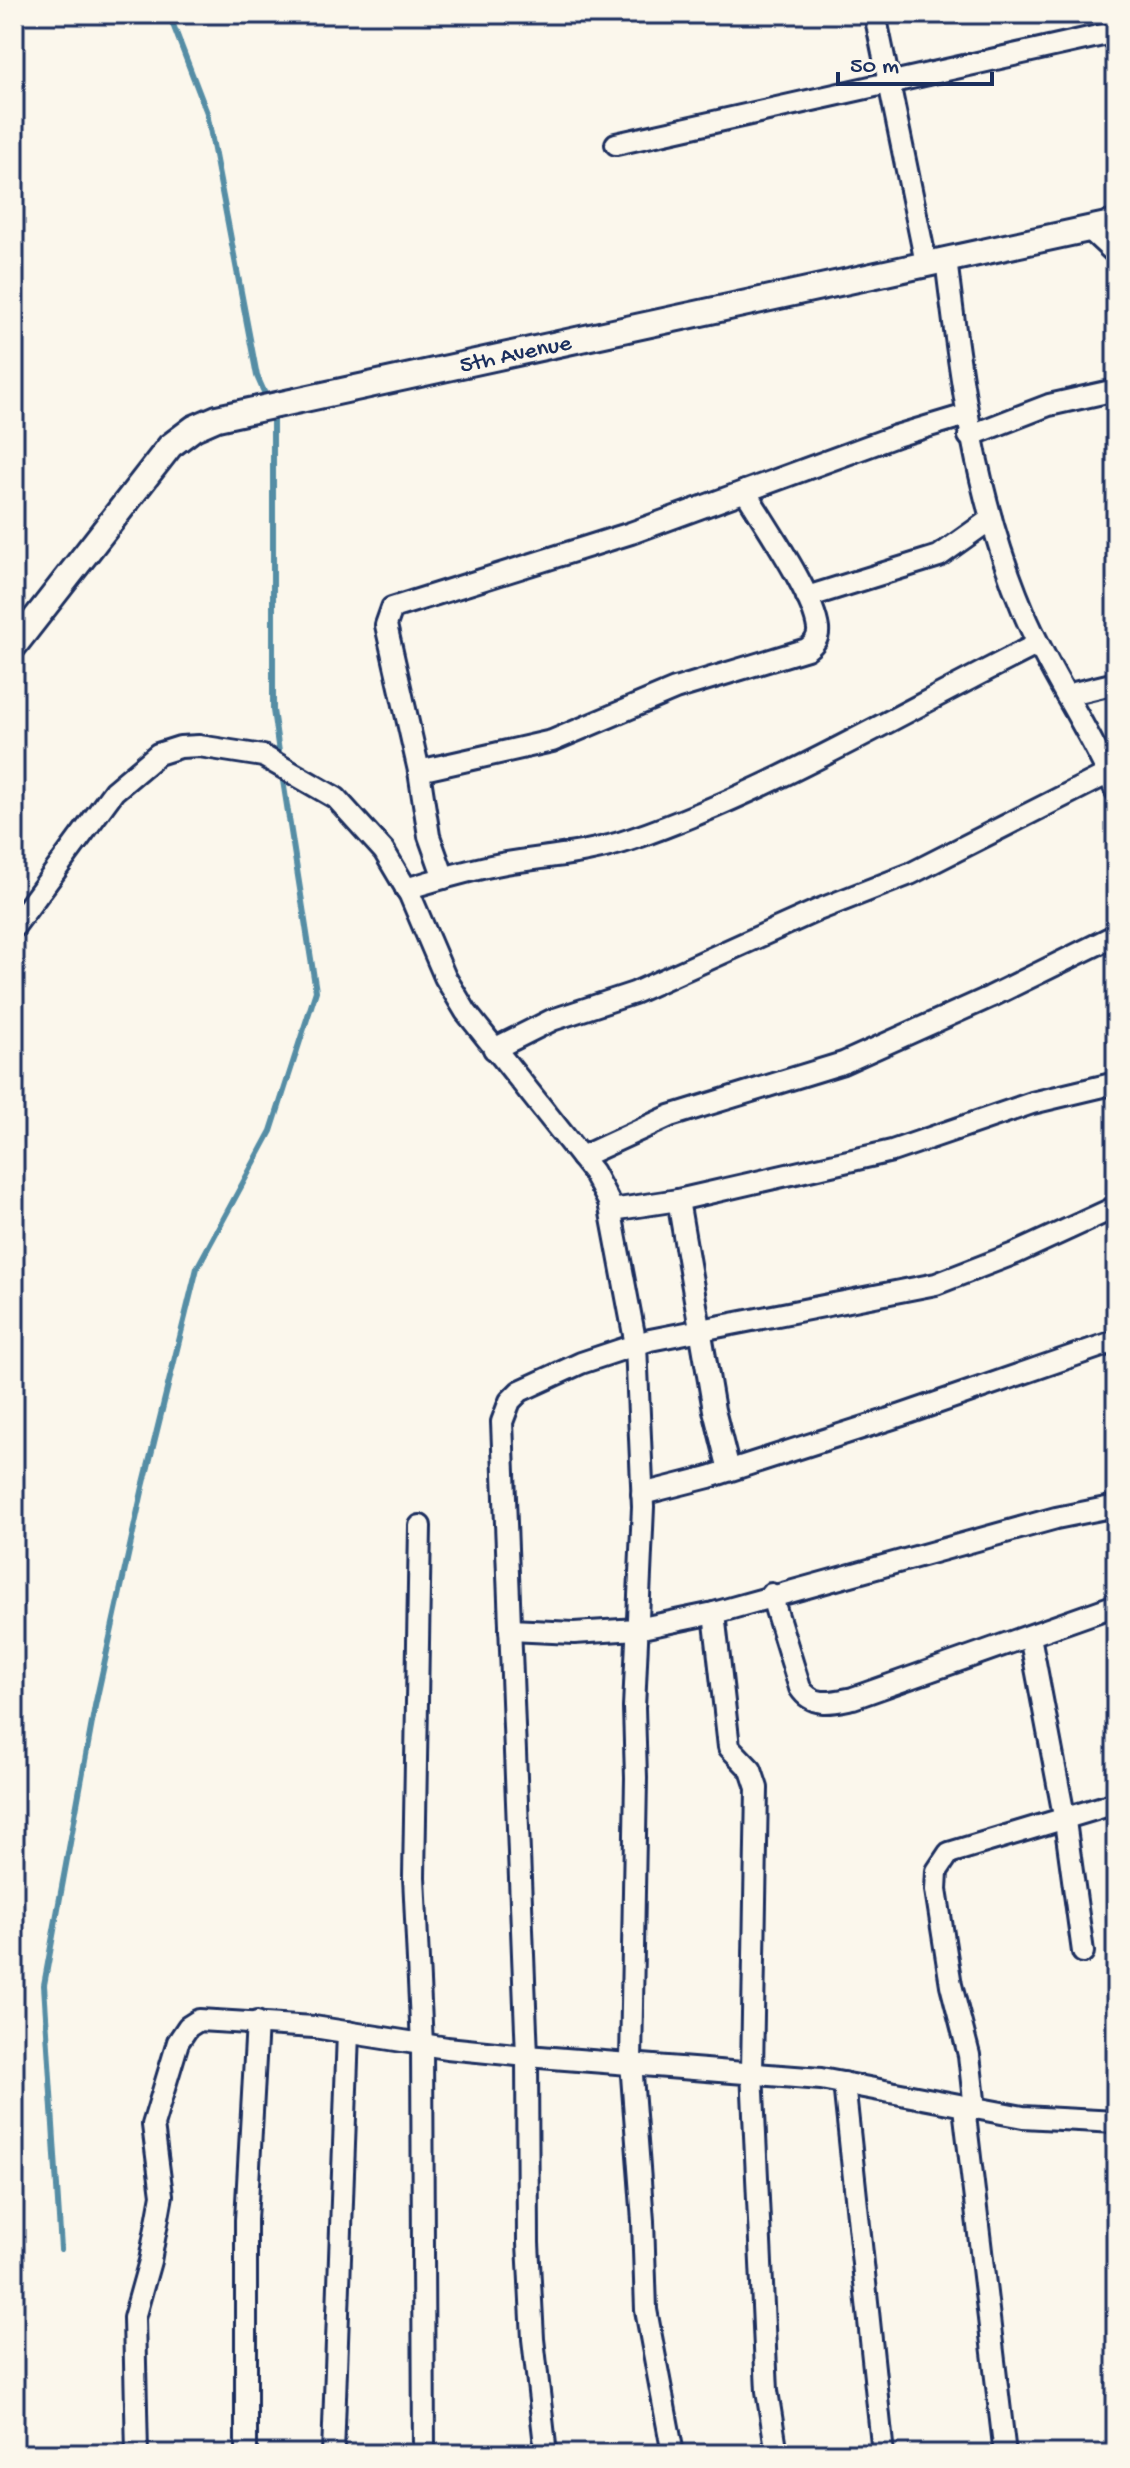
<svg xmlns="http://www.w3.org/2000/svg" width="1130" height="2468" font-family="'Gochi Hand',sans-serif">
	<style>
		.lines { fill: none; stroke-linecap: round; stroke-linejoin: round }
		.stream { stroke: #548da5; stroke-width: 6 }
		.minor-casing { stroke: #1b2f5e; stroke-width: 26 }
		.tertiary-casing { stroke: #1b2f5e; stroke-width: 30 }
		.minor { stroke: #fbf7ec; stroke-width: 20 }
		.tertiary { stroke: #fbf7ec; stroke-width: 24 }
		.labels { text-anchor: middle; stroke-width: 6; stroke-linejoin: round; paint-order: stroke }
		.street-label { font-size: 24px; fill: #1b2f5e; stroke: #fbf7ec }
	</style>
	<rect width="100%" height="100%" fill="#fbf7ec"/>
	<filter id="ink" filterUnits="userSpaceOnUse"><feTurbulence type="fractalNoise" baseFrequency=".0125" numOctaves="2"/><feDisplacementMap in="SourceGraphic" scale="16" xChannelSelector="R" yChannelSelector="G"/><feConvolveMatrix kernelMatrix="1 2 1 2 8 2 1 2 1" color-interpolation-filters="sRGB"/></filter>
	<g filter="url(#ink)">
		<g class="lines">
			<g class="stream">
				<path d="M169 14 207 113 257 376 268 401"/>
				<path d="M273 411V710L280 759"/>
				<path d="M61 2249 44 1985 95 1706 143 1487 197 1268 271 1131 316 991 282 774"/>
			</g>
			<g class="minor-casing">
				<g id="minor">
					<path d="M875 14 926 263"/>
					<path d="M616 144 1116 32"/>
					<path d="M1088 228 1116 254"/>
					<path d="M946 259C961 381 975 498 1024 613 1050 675 1090 729 1116 791"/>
					<path d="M969 436 1049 405 1116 390"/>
					<path d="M807 597 939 556 991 519"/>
					<path d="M1066 695 1116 683"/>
					<path d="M419 771 552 741 675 689 807 649C814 644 819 638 818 629 814 594 764 523 745 491"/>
					<path d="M444 878 429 836 419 771 386 625 392 608 631 533 896 436 966 415"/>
					<path d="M406 889C439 879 472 869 506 863 549 856 590 854 632 839 774 790 903 711 1038 644"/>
					<path d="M14 927 114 791 158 754 180 747 199 746 263 756 336 798 384 851 410 895 445 977 466 1012 593 1172 609 1202 636 1345 643 1507 634 1708 636 1778 631 2062 643 2221 646 2310 673 2454"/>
					<path d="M494 1049 552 1020 634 993 818 910 910 874 1109 773"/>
					<path d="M581 1157 670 1116 843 1063 990 997 1116 935"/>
					<path d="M678 1200 714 1410 729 1470"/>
					<path d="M612 1210 678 1200 892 1151 1032 1103 1116 1083"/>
					<path d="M642 1494 709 1477 902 1415 1116 1341"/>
					<path d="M420 1526 414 1877 422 2044 424 2454"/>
					<path d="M771 1594 800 1688C813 1708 833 1702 853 1698L1116 1605"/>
					<path d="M714 1613 729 1747 751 1770 757 1788 752 2071 767 2391 777 2454"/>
					<path d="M510 1630 574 1633 637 1629 714 1613 1056 1518 1116 1506"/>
					<path d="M1030 1636 1065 1821 1083 1952"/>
					<path d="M844 2083 883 2454"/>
					<path d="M964 2107 1005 2454"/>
					<path d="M975 2109 969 2055 951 1985 936 1890 937 1871 949 1853 1116 1803"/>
					<path d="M137 2454 134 2318 150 2261 162 2195 153 2125 178 2042 188 2027 199 2020 314 2027 447 2048 527 2056 821 2079 1023 2117 1116 2122"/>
					<path d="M246 2454V2220L257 2022"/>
					<path d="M333 2454 348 2032"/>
					<path d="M546 2454 533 2339 528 2243 527 2056 502 1422 510 1401 520 1391 581 1363 650 1340 936 1284 1016 1253 1116 1207"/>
				</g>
			</g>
			<g class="tertiary-casing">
				<path id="tertiary" d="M14 646 170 446 194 428 217 418 1116 223"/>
			</g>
			<use href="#minor" class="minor"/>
			<use href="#tertiary" class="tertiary"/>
		</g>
	</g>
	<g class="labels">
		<g class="street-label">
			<text transform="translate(515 352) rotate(-12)" y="8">5th Avenue</text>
		</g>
	</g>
	<rect width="1130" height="2468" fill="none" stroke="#fbf7ec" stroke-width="48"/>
	<rect x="24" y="24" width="1082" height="2420" fill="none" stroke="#1b2f5e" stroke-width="3" filter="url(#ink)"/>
	<path d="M838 72v12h154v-12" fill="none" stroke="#1b2f5e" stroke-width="4"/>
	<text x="850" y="72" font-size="24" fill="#1b2f5e" stroke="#fbf7ec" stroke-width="6" paint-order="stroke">50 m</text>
</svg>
